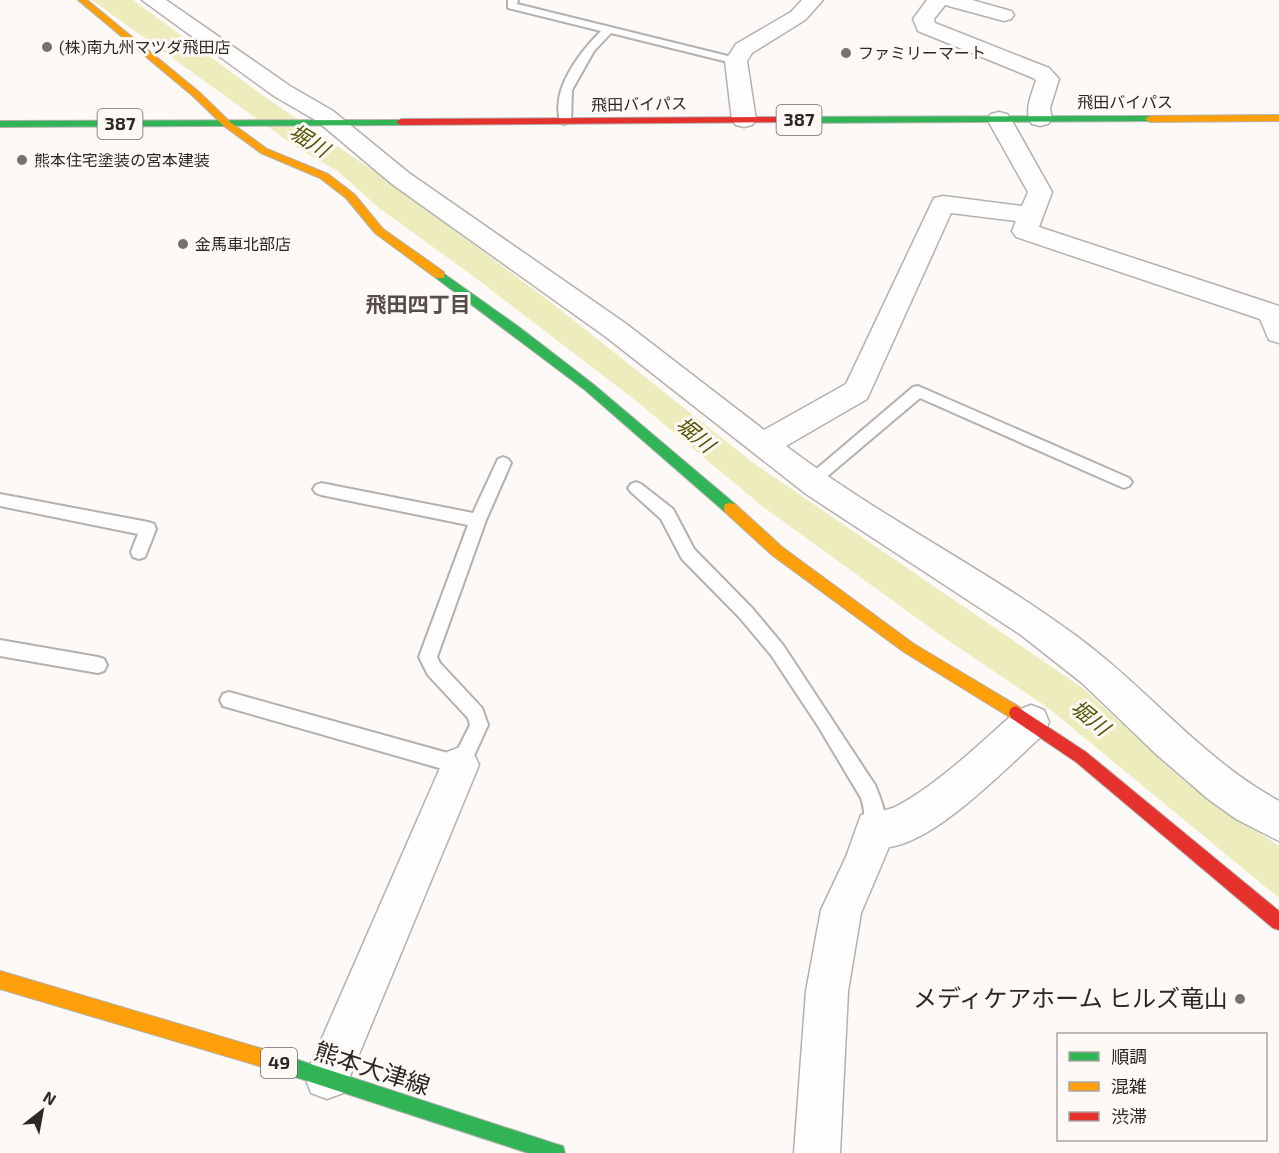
<svg xmlns="http://www.w3.org/2000/svg" width="1279" height="1153" font-family="'Exo 2','Noto Sans JP',sans-serif">
	<style>
		.water { fill: #ececbc }
		.lines { fill: none; stroke-linecap: round; stroke-linejoin: round }
		.lane-casing { stroke: #b3b0ae; stroke-width: 4 }
		.street-casing { stroke: #b3b0ae; stroke-width: 3 }
		.fast-casing { stroke: #b3b0ae; stroke-width: 2 }
		.slow-casing { stroke: #b3b0ae; stroke-width: 2 }
		.jam-casing { stroke: #b3b0ae; stroke-width: 2 }
		.lane { fill: #fffefe; fill-rule: evenodd }
		.street { fill: #fffefe; fill-rule: evenodd }
		.fast { fill: #30b455; fill-rule: evenodd }
		.slow { fill: #ff9f0a; fill-rule: evenodd }
		.jam { fill: #e5322d; fill-rule: evenodd }
		.poi-dot { fill: #74716f; stroke: #fef9f5; stroke-width: 2 }
		.labels { text-anchor: middle; stroke-width: 6; stroke-linejoin: round; paint-order: stroke }
		.far-poi-label { font-size: 16px; fill: #2b2826; stroke: #fef9f5; text-anchor: start }
		.far-street-label { font-size: 16px; fill: #2b2826; stroke: #fef9f5 }
		.shield { fill: #fef9f5; stroke: #6a6764; stroke-width: 1.5 }
		.shield-label { font-size: 18px; font-weight: bold; fill: #2b2826 }
		.water-label { font-size: 21px; font-style: italic; fill: #535200; stroke: #fef9f5 }
		.neighbourhood-label { font-size: 21px; font-weight: bold; fill: #544d48; stroke: #fef9f5 }
		.near-poi-label { font-size: 24px; fill: #2b2826; stroke: #fef9f5; text-anchor: end }
		.near-street-label { font-size: 24px; fill: #2b2826; stroke: #fef9f5 }
	</style>
	<rect width="100%" height="100%" fill="#fcf9f7"/>
	<path class="water" d="M92 0H133L262 95 387 180 557 307 752 462 1084 689 1185 782 1279 846V898L1047 707 943 637 762 506 635 400 469 273 379 208 339 172 296 147Z"/>
	<g class="lines">
		<g class="lane-casing">
			<g id="lane">
				<path d="M508 0H518L517 4 740 59 741 61 736 64 611 33 594 51 572 90 571 121 565 124 561 123C549 91 580 52 601 31L508 8Z"/>
				<path d="M918 386 1129 478 1132 482 1129 486 1124 488 1119 486 920 398 817 485 812 487 807 485 804 481 807 477 913 387Z"/>
				<path d="M503 457 508 459 511 463 486 520 437 657 440 663 482 708 488 725 467 771 460 774 223 706 220 700 223 694 229 692 455 755 470 725 468 718 428 675 419 657 468 525 321 495 316 493 313 489 316 485 321 483 473 513 498 459Z"/>
				<path d="M636 482 641 484 673 509 694 549 752 608 783 645 875 785C882 802 889 818 882 836L875 839 868 836C863 823 866 811 861 798L818 726 771 655 740 618 682 559 661 519 631 492 628 488 631 484Z"/>
				<path d="M0 494 148 522 154 524 156 529 145 557 139 559 133 557 131 552 138 534 0 506Z"/>
				<path d="M0 640 98 657 104 659 107 665 104 671 98 673 0 656Z"/>
			</g>
		</g>
		<g class="street-casing">
			<g id="street">
				<path d="M142 0H166L290 86 333 111 409 173 625 323 764 430 846 384 934 198 943 196 1022 206 1028 192 987 119 991 114 999 112 1007 114 1011 119 1052 192 1039 227 1279 306V343L1269 340 1260 319 1016 237 1012 231 1016 221 951 213 867 399 786 446C879 517 985 568 1079 638 1148 689 1202 759 1279 801V841L1236 819 1208 799 1156 754 1082 683 1021 635 806 494 606 337 392 184 317 121 274 96Z"/>
				<path d="M802 0H823L805 20 752 53 747 61 756 120 752 125 744 127 736 125 732 120 725 61 736 44 791 12Z"/>
				<path d="M927 0H972L1011 11 1014 15 1011 19 1004 21 945 5 934 19 935 23 1049 68 1059 79 1050 108 1052 119 1048 124 1040 126 1032 124C1023 111 1032 94 1036 80L1033 78 918 31 913 19Z"/>
				<path d="M1031 705 1044 710 1049 722 1044 734C1007 767 937 841 889 847L861 913 848 991 840 1153H794L806 991 821 910 846 857 861 815C873 811 888 811 897 806 939 784 982 741 1018 710Z"/>
				<path d="M460 747 473 752 479 765 343 1093 327 1099 311 1093 305 1077 447 752Z"/>
			</g>
		</g>
		<g class="fast-casing">
			<g id="fast">
				<path d="M1150 116 1155 119 1153 121 785 123 780 120 785 117Z"/>
				<path d="M404 120V124L401 125 0 127V121Z"/>
				<path d="M440 271 519 327 593 384 735 504 736 508 735 512H725L585 390 436 278V272Z"/>
				<path d="M283 1055 556 1144 563 1146 565 1153H528L283 1073 277 1070 274 1064 277 1058Z"/>
			</g>
		</g>
		<g class="slow-casing">
			<g id="slow">
				<path d="M78 0H87L199 92 230 122 267 149 328 174 354 194 383 229 444 272V278H436L375 233 346 198 320 178 261 153 224 126 193 96Z"/>
				<path d="M1279 115V121L1150 122 1145 119 1150 116Z"/>
				<path d="M730 503 735 504 782 547 914 644 1021 708 1023 713 1021 718 1016 720 1011 718 904 652 772 555 725 512 724 508 725 504Z"/>
				<path d="M0 971 283 1055 289 1058 292 1064 289 1070 283 1073 0 989Z"/>
			</g>
		</g>
		<g class="jam-casing">
			<g id="jam">
				<path d="M785 117 790 120 788 122 401 125 396 122 401 119Z"/>
				<path d="M1016 706 1086 752 1279 911V930L1273 928 1076 762 1011 718 1009 713 1011 708Z"/>
			</g>
		</g>
		<use href="#lane" class="lane"/>
		<use href="#street" class="street"/>
		<use href="#fast" class="fast"/>
		<use href="#slow" class="slow"/>
		<use href="#jam" class="jam"/>
	</g>
	<g class="poi-dot">
		<circle cx="47" cy="47" r="6"/>
		<circle cx="846" cy="53" r="6"/>
		<circle cx="22" cy="160" r="6"/>
		<circle cx="183" cy="244" r="6"/>
		<circle cx="1240" cy="999" r="6"/>
	</g>
	<g class="labels">
		<g class="far-poi-label">
			<text x="59" y="53">(株)南九州マツダ飛田店</text>
			<text x="858" y="59">ファミリーマート</text>
			<text x="34" y="166">熊本住宅塗装の宮本建装</text>
			<text x="195" y="250">金馬車北部店</text>
		</g>
		<g class="far-street-label">
			<text x="1125" y="108">飛田バイパス</text>
			<text transform="translate(639 104) rotate(-1)" y="6">飛田バイパス</text>
		</g>
		<g class="shield">
			<rect x="776.5" y="105" width="45" height="30" rx="4.5"/>
			<rect x="97.5" y="109" width="45" height="30" rx="4.5"/>
			<rect x="261" y="1048" width="36" height="30" rx="4.5"/>
		</g>
		<g class="shield-label">
			<text x="799" y="126">387</text>
			<text x="120" y="130">387</text>
			<text x="279" y="1069">49</text>
		</g>
		<g class="water-label">
			<text transform="translate(309 141) rotate(32)" y="7">堀川</text>
			<text transform="translate(695 435) rotate(40)" y="7">堀川</text>
			<text transform="translate(1090 718) rotate(39)" y="7">堀川</text>
		</g>
		<g class="neighbourhood-label">
			<text x="418" y="312">飛田四丁目</text>
		</g>
		<g class="near-poi-label">
			<text x="1228" y="1007">メディケアホーム ヒルズ竜山</text>
		</g>
		<g class="near-street-label">
			<text transform="translate(372 1069) rotate(18)" y="8">熊本大津線</text>
		</g>
	</g>
	<rect x="1057" y="1033" width="210" height="108" fill="#fef9f5" stroke="#aaa5a2" stroke-width="1.5"/>
	<rect x="1069" y="1052" width="30" height="9" fill="#30b455" stroke="#aaa5a2" stroke-width="1.5"/>
	<text x="1111" y="1063" font-size="18" fill="#2b2826">順調</text>
	<rect x="1069" y="1082" width="30" height="9" fill="#ff9f0a" stroke="#aaa5a2" stroke-width="1.5"/>
	<text x="1111" y="1093" font-size="18" fill="#2b2826">混雑</text>
	<rect x="1069" y="1112" width="30" height="9" fill="#e5322d" stroke="#aaa5a2" stroke-width="1.5"/>
	<text x="1111" y="1123" font-size="18" fill="#2b2826">渋滞</text>
	<g transform="translate(42 1111) rotate(31)" stroke="#fef9f5" stroke-width="4.5" paint-order="stroke">
	<path d="M0-4.5L10 22L0 15L-10 22Z" fill="#2b2826"/>
	<text y="-9" font-size="16" font-weight="bold" text-anchor="middle" fill="#2b2826">N</text>
	</g>
</svg>
